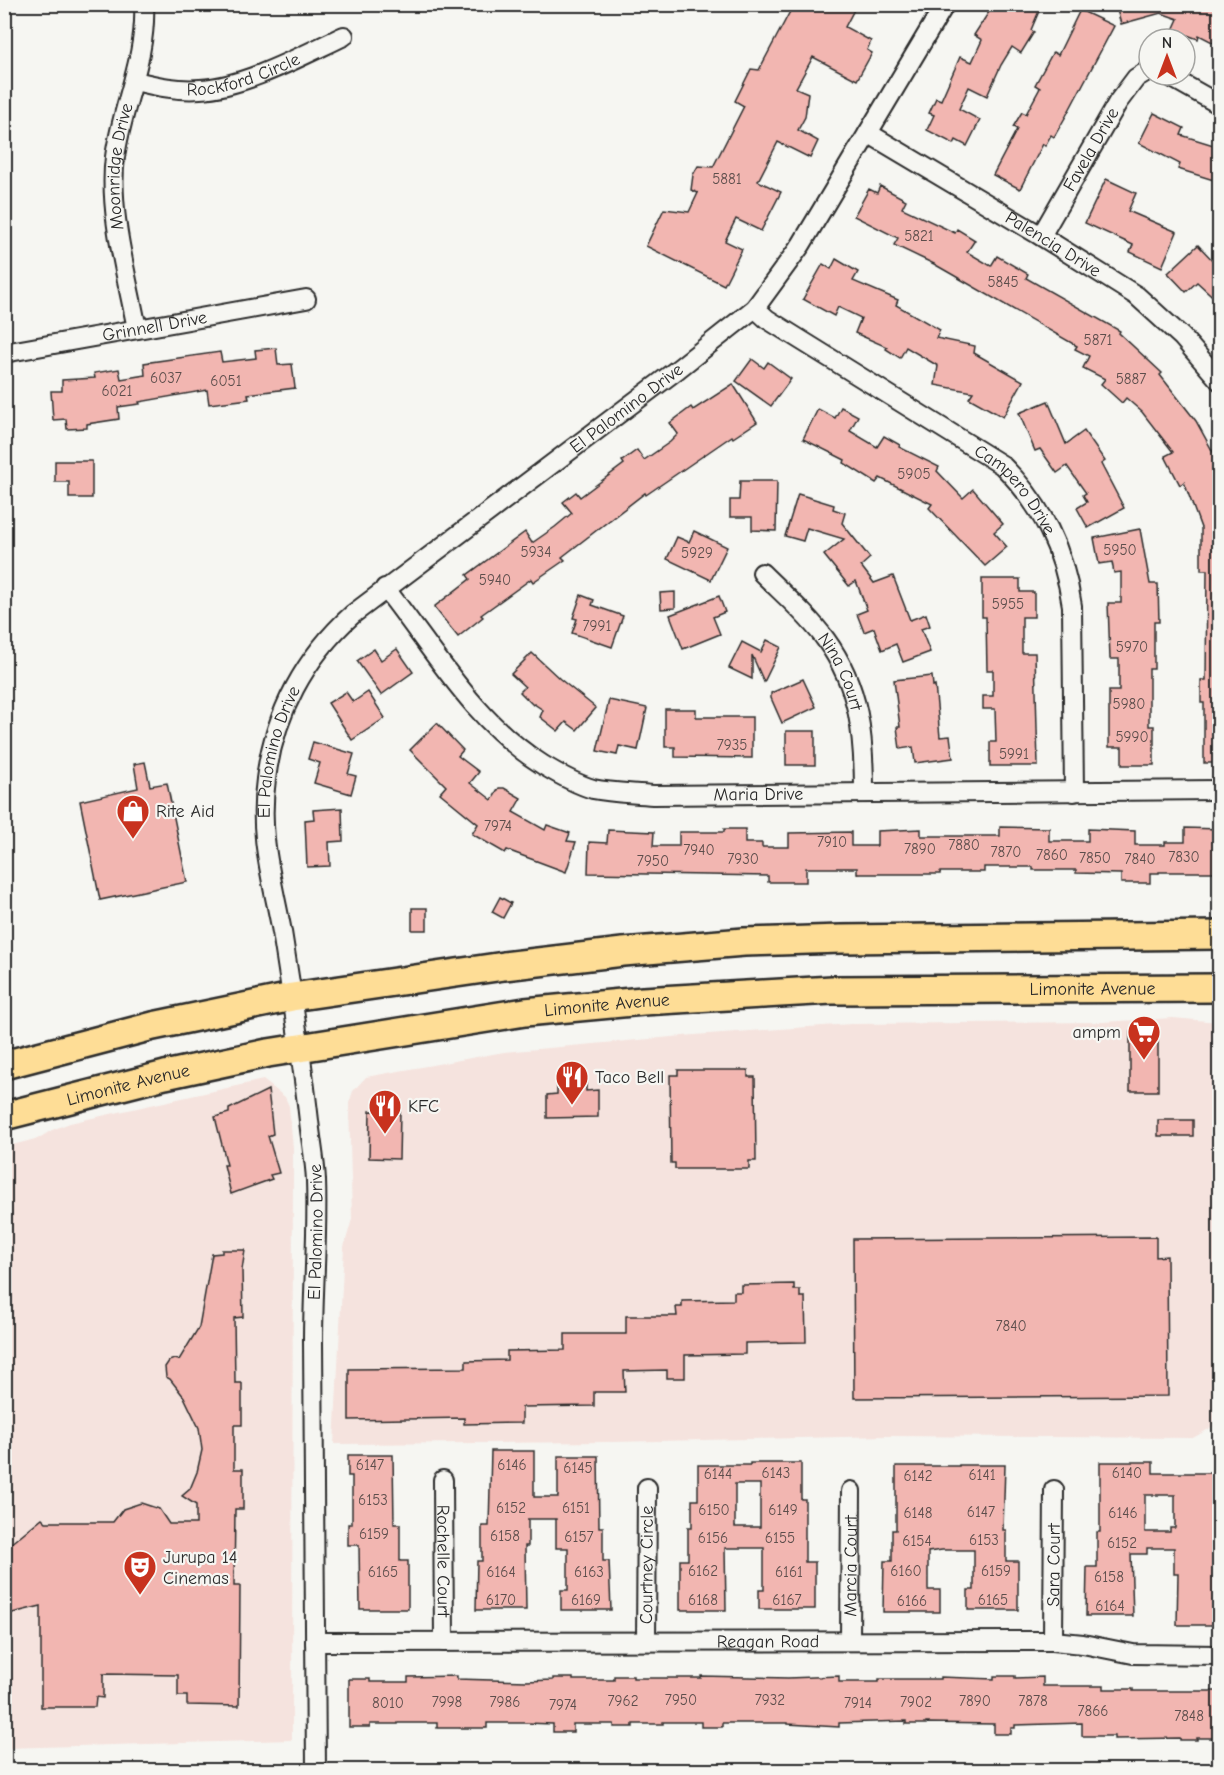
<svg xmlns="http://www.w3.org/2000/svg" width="1224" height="1775" font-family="'Comic Neue',sans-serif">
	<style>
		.built { fill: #f5e3de }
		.building { fill: #f2b6b1; stroke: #2b2b2b; stroke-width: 1.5; fill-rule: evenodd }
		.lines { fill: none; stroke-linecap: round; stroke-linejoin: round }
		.minor-casing { stroke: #2b2b2b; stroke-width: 22 }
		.primary-casing { stroke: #2b2b2b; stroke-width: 32 }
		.minor { stroke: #f6f6f2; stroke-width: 18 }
		.primary { stroke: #fedd96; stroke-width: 27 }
		.labels { text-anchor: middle; stroke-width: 4.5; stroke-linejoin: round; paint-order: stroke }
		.number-label { font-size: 15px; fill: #5d4e4c }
		.street-label { font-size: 18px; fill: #2b2b2b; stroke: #f6f6f2 }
		.poi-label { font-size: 18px; fill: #2b2b2b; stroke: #f6f6f2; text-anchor: start }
	</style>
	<rect width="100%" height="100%" fill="#f6f6f2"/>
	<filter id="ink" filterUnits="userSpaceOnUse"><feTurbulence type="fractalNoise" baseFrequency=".0167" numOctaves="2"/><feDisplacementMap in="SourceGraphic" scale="12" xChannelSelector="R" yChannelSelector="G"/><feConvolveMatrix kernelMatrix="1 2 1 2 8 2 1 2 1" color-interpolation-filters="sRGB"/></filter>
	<g filter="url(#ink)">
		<g class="built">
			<path d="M1173 1018 1219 1022V1423L1193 1438 887 1436 613 1442 334 1444 344 1247 352 1219 349 1103 353 1091 366 1077 504 1052 694 1035 851 1024 1102 1022Z"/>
			<path d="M263 1080 285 1097 289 1106 293 1148 292 1740 5 1748V1147L39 1138 52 1130 70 1123Z"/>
		</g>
		<g class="building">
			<path d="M794 4H857L845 27 871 41 867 50 872 53 857 80 813 57 796 88 808 93 805 117 798 130 818 141 810 158 778 142 758 181 781 192 761 231 736 219 725 241 742 249 724 285 646 246 664 209 689 212 698 193 691 190 693 175 698 166 713 167 744 106 735 101 751 69 759 70Z"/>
			<path d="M994 4H1042L1031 30 1034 32 1021 53 1012 47 1001 65 987 96 969 87 959 109 980 120 967 146 956 140 954 144 927 130 934 115 929 113 936 98 941 100 960 57 972 62 982 40 974 35Z"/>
			<path d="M1124 4H1220V46L1199 35 1198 39 1173 30 1178 19 1161 13 1121 24 1117 10 1124 8Z"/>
			<path d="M1080 10 1114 26 1066 116 1054 137 1051 135 1045 146 1043 144 1020 189 993 175 1017 129 1013 127 1022 112 1026 114 1040 88 1035 85 1053 52 1058 55Z"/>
			<path d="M1154 113 1184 128 1181 135 1220 147V182L1178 169 1180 164 1139 143Z"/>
			<path d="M1106 179 1136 193 1128 211 1177 232 1162 267 1130 252 1133 245 1085 223Z"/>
			<path d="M880 186 906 200 902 208 955 233 957 229 975 240 967 252 991 266 997 256 1028 274 1026 278 1120 331 1119 333 1162 373 1160 375 1196 421 1220 465V763H1204V703H1201V680H1206L1207 570H1201V528L1184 482 1180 485 1165 456 1173 452 1142 412 1126 398 1122 403 1101 384 1105 379 1083 368 1089 356 1075 349 1077 346 934 264 894 245 898 238 854 216 869 189 877 193Z"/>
			<path d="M1198 245 1220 268V303L1197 282 1186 292 1168 273Z"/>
			<path d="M836 259 858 272 853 281 898 300 896 305 940 330 936 338 975 346 974 353 1023 381 1003 417 969 398 973 392 935 385 938 366 906 347 900 358 886 349 887 347 855 333 861 318 838 307 834 316 803 299 823 264 831 269Z"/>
			<path d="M276 348 278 365 292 364 295 388 248 394 249 399 209 404 207 390 139 402 140 404 118 407 119 419 87 424V428L67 429 66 419 53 420 51 391H62V380L95 378 94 373 119 369 121 379 145 375 144 363 220 352 222 362 256 358 255 350Z"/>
			<path d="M752 359 764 368 768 362 791 379 771 406 736 381Z"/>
			<path d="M733 384 757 422 733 438 732 436 646 495 645 493 562 557 565 560 533 582 531 579 481 615 483 617 458 637 434 607 470 579 467 575 525 532 532 543 555 527 572 513 563 502 576 492 580 497 624 464 622 461 637 450 644 460 670 442 678 434 670 423 691 407 693 410Z"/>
			<path d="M1048 401 1066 444 1084 431 1105 461 1101 464 1124 508 1088 528 1077 508 1087 502 1083 495 1086 493 1067 466 1057 473 1040 449 1035 451 1019 413Z"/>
			<path d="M841 407 858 416 850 431 877 447 884 436 900 445 899 447 939 467 937 471 963 498 973 489 1003 524 994 532 1007 547 985 566 929 508 932 504 880 478 876 483 844 463 845 460 803 439 818 409 835 418Z"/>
			<path d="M55 461H92V498H69V482H55Z"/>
			<path d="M740 481H777L776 531 752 530V517H730V500H739Z"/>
			<path d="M798 494 834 505 833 509 845 513 842 523 870 558 861 566 874 583 893 576 910 620 926 614 930 626 921 629 930 652 903 662 896 644 882 650 874 628 864 632 857 614 867 610 856 581 849 586 824 555 844 539 807 528 803 541 785 536Z"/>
			<path d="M1140 529 1150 584H1158L1159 622H1154V669H1149V726H1154V765H1122V747H1109V691H1119V659H1110L1108 603H1121V572L1114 573 1112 562 1099 564 1094 538Z"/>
			<path d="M694 531 727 547 711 580 667 559 677 537 689 542Z"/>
			<path d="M982 579H1020V592H1034V617H1022V653H1035L1038 766H990V742H996L995 709H983V696H993V670H987L986 617H982Z"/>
			<path d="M675 592V608L661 609 660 593Z"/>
			<path d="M581 595 594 600 592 605 623 616 612 647 572 633 577 619 573 618Z"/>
			<path d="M719 596 725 612 713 617 720 634 683 649 670 615Z"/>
			<path d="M767 640 781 647 764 682 752 655V679L729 668 742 642 761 652Z"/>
			<path d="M374 649 381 660 397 649 413 672 381 695 357 661Z"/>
			<path d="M532 653 560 679 596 708 577 730 566 722 558 731 540 717 543 710 534 704 533 705 520 692 525 687 511 674Z"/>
			<path d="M932 676 933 686 935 685 940 737 950 736 953 758 915 763 913 747 900 749 897 727H900L894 680Z"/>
			<path d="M803 679 816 707 782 723 771 698V693Z"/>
			<path d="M346 692 353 702 368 692 385 718 352 740 328 703Z"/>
			<path d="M609 700 647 708 638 750 619 746 617 755 597 751Z"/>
			<path d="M665 709H696V717H752V758L675 757V747H665Z"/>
			<path d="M437 723 463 750 458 756 479 772 470 783 492 800 499 788H504L521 798 513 812 545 830 547 825 570 833 567 841 576 842 566 872 507 850 505 853 472 834 478 824 440 793 446 786 410 750Z"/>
			<rect x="786" y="731" width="29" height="34"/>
			<path d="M313 742 354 754 348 774 356 776 351 794 314 783 320 763 308 759Z"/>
			<path d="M145 762 150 786 167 783 187 882 100 900 80 801 138 788 134 764Z"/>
			<path d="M342 808 343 841 329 842 330 866 307 867 305 820 314 819 313 810Z"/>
			<path d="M1000 827 1049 828V841H1088V829L1135 831V845H1165V842H1185V828L1220 829V872H1159V873H1150V883H1121V874L1076 873V870H1033V867H984V872H940V874H857V868H806V882H768V876L588 873 589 842 607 843 608 830 654 832 653 846H679V832H724V829H745V843H762V847H789V833L851 832V846H877V831L921 829V836H1000Z"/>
			<path d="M500 897 511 903 503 918 492 912Z"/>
			<rect x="412" y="908" width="15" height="22"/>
			<rect x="1130" y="1032" width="28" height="59"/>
			<path d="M678 1070H748V1077H755L756 1161H749V1169H675V1163H671L670 1075H678Z"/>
			<path d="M557 1078H586V1091L598 1090V1117L547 1118V1095L557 1094Z"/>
			<path d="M268 1090 273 1134 268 1136 279 1173 270 1175 272 1179 231 1194 224 1165H227L215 1117 229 1113V1109Z"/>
			<path d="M370 1111 400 1112 399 1159 369 1158Z"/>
			<rect x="1158" y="1120" width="35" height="16"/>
			<path d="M1156 1237V1257L1167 1256 1168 1396 854 1398 853 1239Z"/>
			<path d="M222 1250H245L242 1270 243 1317 234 1318 235 1383H242V1425H234V1469H243V1509H235L234 1586H240L239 1706 187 1705V1696H178V1675L103 1674V1698L96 1697 95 1707H41V1606L4 1615V1549L42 1518 46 1522H113L123 1509 141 1503 159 1509 169 1524H196V1505L182 1496 190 1489 197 1472 202 1450 199 1428 184 1397 170 1379 166 1377 165 1367 169 1361 174 1359 179 1360 199 1327 212 1254 222 1253Z"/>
			<path d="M794 1284V1290H800V1297H805L806 1342 745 1343V1354L685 1355V1378H667V1370L624 1371 625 1392H594V1406L522 1407V1423L464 1424V1418L349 1420V1369L466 1368V1361L507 1360V1351L565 1350V1334H626V1316H677L676 1307H682V1301L734 1300V1292H741V1285Z"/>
			<path d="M491 1451H534V1497H558V1456H598L599 1527H603V1561H609L611 1610H561V1590H568V1548H556V1519H528V1546H525L526 1610H476L477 1561H482V1526H489Z"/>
			<path d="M348 1455H393L394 1524H400V1561H408V1609H360L359 1545H348V1524H352V1476H348Z"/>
			<path d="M1100 1462H1153V1473H1212V1502H1217V1528H1220V1625H1177L1178 1574H1174V1548H1147V1554H1131L1133 1616H1086L1087 1567H1097V1532H1100ZM1145 1495H1175V1528H1170V1532H1145Z"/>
			<path d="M750 1463H801V1499H805V1562H815V1609H759V1590H764V1548H725L726 1610H680V1560H688V1527H692V1500H698V1465H750ZM735 1484H760V1527H735Z"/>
			<path d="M959 1465H1005L1003 1530H1006V1561H1018V1610H968V1590H974V1550H942L928 1552V1590H940V1612H883L884 1561H892V1530H896V1466H959Z"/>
			<path d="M457 1676V1679L526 1681 553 1680V1678H573V1680H614V1676H633V1678H701V1676L788 1678 839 1676V1682H879V1679H940V1677L994 1679V1676H1015V1678L1043 1677V1686H1103V1689H1133V1691H1220V1738H1197V1740H1180V1738L1114 1739V1736H1082V1723L1015 1725V1728H1011V1734H994V1724L926 1723V1724H906V1721L839 1723V1727L788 1724V1723H722V1727H701V1722H663V1724H633V1727H614V1724H573V1732H553V1724L526 1723H487V1728H437V1723H398V1724H370V1727H349V1679H370V1682H408V1677Z"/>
		</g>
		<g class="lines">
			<g class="minor-casing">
				<g id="minor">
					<path d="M1167 75 1220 105"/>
					<path id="s1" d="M135 81C156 86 179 91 200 89 245 87 303 55 344 36"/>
					<path id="s2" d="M868 133 1041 236 1137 296 1182 337 1220 381"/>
					<path id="s3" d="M1041 236 1118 102 1136 78 1149 70"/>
					<path id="s4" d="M755 308 767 319 1002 465C1042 505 1064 550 1072 606L1074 792"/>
					<path id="s5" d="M137 329C127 276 108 210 115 157 122 105 147 58 144 4"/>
					<path id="s6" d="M4 353 306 299"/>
					<path id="s7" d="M762 573C783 594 808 615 826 640 860 687 864 737 864 793"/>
					<path id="s8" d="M385 588C434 650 474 722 543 765 558 774 576 784 593 789 612 793 633 793 653 795L1220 790"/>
					<path id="s9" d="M443 1480 444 1642"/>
					<path id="s10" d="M646 1641 647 1488"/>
					<path id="s11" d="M850 1641 851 1491"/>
					<path id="s12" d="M1053 1641 1054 1490"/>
					<path id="s13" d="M315 1642 1053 1641 1083 1644 1133 1654 1220 1655"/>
					<path id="s14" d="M316 1770C314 1627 313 1484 313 1341 313 1287 318 1234 316 1180 315 1160 311 1140 309 1121 302 1058 292 995 282 932 272 878 258 835 266 779 274 714 305 657 353 614L678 369 755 308 801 245 945 4"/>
				</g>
			</g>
			<g class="primary-casing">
				<g id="primary">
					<path d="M4 1065 153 1026 292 997 504 966 623 952 744 942 841 939 1220 935"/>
					<path id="s15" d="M4 1116 165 1075 268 1053 525 1012 643 1001 832 990 1220 988"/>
				</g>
			</g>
			<use href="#minor" class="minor"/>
			<use href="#primary" class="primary"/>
		</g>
	</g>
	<defs>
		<g id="shop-pin" transform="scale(1.725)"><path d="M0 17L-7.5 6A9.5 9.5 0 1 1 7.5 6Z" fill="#c8321e" stroke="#f6f6f2"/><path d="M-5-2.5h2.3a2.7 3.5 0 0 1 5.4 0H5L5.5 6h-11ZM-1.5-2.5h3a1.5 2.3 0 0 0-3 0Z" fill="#fff"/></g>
		<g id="supermarket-pin" transform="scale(1.725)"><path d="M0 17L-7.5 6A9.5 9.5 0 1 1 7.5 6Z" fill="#c8321e" stroke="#f6f6f2"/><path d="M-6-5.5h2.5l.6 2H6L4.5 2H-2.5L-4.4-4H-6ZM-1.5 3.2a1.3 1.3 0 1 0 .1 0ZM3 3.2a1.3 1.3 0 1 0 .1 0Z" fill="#fff"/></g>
		<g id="restaurant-pin" transform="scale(1.725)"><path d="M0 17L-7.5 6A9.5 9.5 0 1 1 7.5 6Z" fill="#c8321e" stroke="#f6f6f2"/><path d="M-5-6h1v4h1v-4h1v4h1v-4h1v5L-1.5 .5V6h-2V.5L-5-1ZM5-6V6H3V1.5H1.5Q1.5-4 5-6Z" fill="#fff"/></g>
		<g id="theatre-pin" transform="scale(1.725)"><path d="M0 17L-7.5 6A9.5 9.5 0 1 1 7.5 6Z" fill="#c8321e" stroke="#f6f6f2"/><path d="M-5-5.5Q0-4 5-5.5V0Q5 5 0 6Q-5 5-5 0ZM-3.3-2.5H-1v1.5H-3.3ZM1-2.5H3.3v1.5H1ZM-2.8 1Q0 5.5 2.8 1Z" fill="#fff"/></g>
	</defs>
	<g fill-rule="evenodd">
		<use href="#shop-pin" x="133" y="811"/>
		<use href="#supermarket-pin" x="1144" y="1032"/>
		<use href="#restaurant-pin" x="572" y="1077"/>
		<use href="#restaurant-pin" x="385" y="1106"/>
		<use href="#theatre-pin" x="140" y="1567"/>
	</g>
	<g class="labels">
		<g class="number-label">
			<text x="727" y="184">5881</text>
			<text x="919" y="241">5821</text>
			<text x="1003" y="287">5845</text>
			<text x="1098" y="345">5871</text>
			<text x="166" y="383">6037</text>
			<text x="1131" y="384">5887</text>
			<text x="226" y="386">6051</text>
			<text x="117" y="396">6021</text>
			<text x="914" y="479">5905</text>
			<text x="1120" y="555">5950</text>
			<text x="536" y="557">5934</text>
			<text x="697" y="558">5929</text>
			<text x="495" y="585">5940</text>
			<text x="1008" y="609">5955</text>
			<text x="597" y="631">7991</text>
			<text x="1132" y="652">5970</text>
			<text x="1129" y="709">5980</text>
			<text x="1132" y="742">5990</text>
			<text x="732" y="750">7935</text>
			<text x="1014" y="759">5991</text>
			<text x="498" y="831">7974</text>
			<text x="832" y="847">7910</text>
			<text x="964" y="850">7880</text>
			<text x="920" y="854">7890</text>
			<text x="699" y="855">7940</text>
			<text x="1006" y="857">7870</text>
			<text x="1052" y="860">7860</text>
			<text x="1184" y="862">7830</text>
			<text x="1095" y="863">7850</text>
			<text x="743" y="864">7930</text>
			<text x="1140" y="864">7840</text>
			<text x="653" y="866">7950</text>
			<text x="1011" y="1331">7840</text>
			<text x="370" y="1470">6147</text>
			<text x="512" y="1470">6146</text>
			<text x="578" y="1473">6145</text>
			<text x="776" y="1478">6143</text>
			<text x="1127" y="1478">6140</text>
			<text x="718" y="1479">6144</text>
			<text x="982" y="1480">6141</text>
			<text x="918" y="1481">6142</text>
			<text x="373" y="1505">6153</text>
			<text x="511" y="1513">6152</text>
			<text x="576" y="1513">6151</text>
			<text x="714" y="1515">6150</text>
			<text x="783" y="1515">6149</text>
			<text x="981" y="1517">6147</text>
			<text x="918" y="1518">6148</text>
			<text x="1123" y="1518">6146</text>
			<text x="374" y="1539">6159</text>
			<text x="505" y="1541">6158</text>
			<text x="579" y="1542">6157</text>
			<text x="713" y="1543">6156</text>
			<text x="780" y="1543">6155</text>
			<text x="984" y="1545">6153</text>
			<text x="917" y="1546">6154</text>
			<text x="1122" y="1548">6152</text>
			<text x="703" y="1576">6162</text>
			<text x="906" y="1576">6160</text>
			<text x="996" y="1576">6159</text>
			<text x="383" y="1577">6165</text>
			<text x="501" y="1577">6164</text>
			<text x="589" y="1577">6163</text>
			<text x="789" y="1577">6161</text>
			<text x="1109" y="1582">6158</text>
			<text x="501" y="1605">6170</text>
			<text x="586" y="1605">6169</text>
			<text x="703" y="1605">6168</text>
			<text x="787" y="1605">6167</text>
			<text x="993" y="1605">6165</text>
			<text x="912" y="1606">6166</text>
			<text x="1110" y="1611">6164</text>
			<text x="681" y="1705">7950</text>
			<text x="770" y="1705">7932</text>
			<text x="623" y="1706">7962</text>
			<text x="975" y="1706">7890</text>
			<text x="1033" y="1706">7878</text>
			<text x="447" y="1707">7998</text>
			<text x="505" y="1707">7986</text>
			<text x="916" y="1707">7902</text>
			<text x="388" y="1708">8010</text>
			<text x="858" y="1708">7914</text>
			<text x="563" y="1710">7974</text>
			<text x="1093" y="1716">7866</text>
			<text x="1189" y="1721">7848</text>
		</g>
		<g class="street-label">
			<text dy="6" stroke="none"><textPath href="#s1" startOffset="111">Rockford Circle</textPath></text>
			<text dy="6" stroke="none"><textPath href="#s3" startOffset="100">Favela Drive</textPath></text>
			<text dy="6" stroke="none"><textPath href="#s5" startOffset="165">Moonridge Drive</textPath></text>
			<text dy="6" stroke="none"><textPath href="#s2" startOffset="216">Palencia Drive</textPath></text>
			<text dy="6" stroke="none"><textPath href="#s6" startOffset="153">Grinnell Drive</textPath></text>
			<text dy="6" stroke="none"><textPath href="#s14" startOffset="1528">El Palomino Drive</textPath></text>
			<text dy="6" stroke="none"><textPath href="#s4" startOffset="320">Campero Drive</textPath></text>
			<text dy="6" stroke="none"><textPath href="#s7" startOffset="128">Nina Court</textPath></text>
			<text dy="6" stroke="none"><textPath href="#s14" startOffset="1024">El Palomino Drive</textPath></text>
			<text dy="6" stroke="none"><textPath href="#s8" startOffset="460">Maria Drive</textPath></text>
			<text dy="6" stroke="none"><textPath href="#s15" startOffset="1100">Limonite Avenue</textPath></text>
			<text dy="6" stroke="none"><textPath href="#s15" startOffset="614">Limonite Avenue</textPath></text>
			<text dy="6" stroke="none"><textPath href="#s15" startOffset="128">Limonite Avenue</textPath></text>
			<text dy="6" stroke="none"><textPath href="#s14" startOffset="538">El Palomino Drive</textPath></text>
			<text dy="6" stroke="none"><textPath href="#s9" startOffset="81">Rochelle Court</textPath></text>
			<text dy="6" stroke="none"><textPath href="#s10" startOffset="76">Courtney Circle</textPath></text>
			<text dy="6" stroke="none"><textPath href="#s12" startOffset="76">Sara Court</textPath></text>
			<text dy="6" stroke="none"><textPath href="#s11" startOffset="75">Marcia Court</textPath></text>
			<text dy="6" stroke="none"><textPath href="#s13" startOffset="453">Reagan Road</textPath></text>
		</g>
		<g class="poi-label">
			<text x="156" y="817">Rite Aid</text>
			<text x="1121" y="1038" text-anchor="end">ampm</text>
			<text x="595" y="1083">Taco Bell</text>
			<text x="408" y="1112">KFC</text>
			<text x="163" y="1563">Jurupa 14<tspan x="163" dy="21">Cinemas</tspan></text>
		</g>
	</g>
	<rect width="1224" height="1775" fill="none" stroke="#f6f6f2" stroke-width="24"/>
	<rect x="12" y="12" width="1200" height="1751" fill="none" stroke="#2b2b2b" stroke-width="2" filter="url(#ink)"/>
	<g transform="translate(1167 57)"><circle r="28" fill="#f6f6f2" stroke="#a5a5a2" stroke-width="1.5"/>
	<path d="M0-4.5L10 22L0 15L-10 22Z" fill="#c8321e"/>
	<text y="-9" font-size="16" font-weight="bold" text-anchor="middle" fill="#2b2b2b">N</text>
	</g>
</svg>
